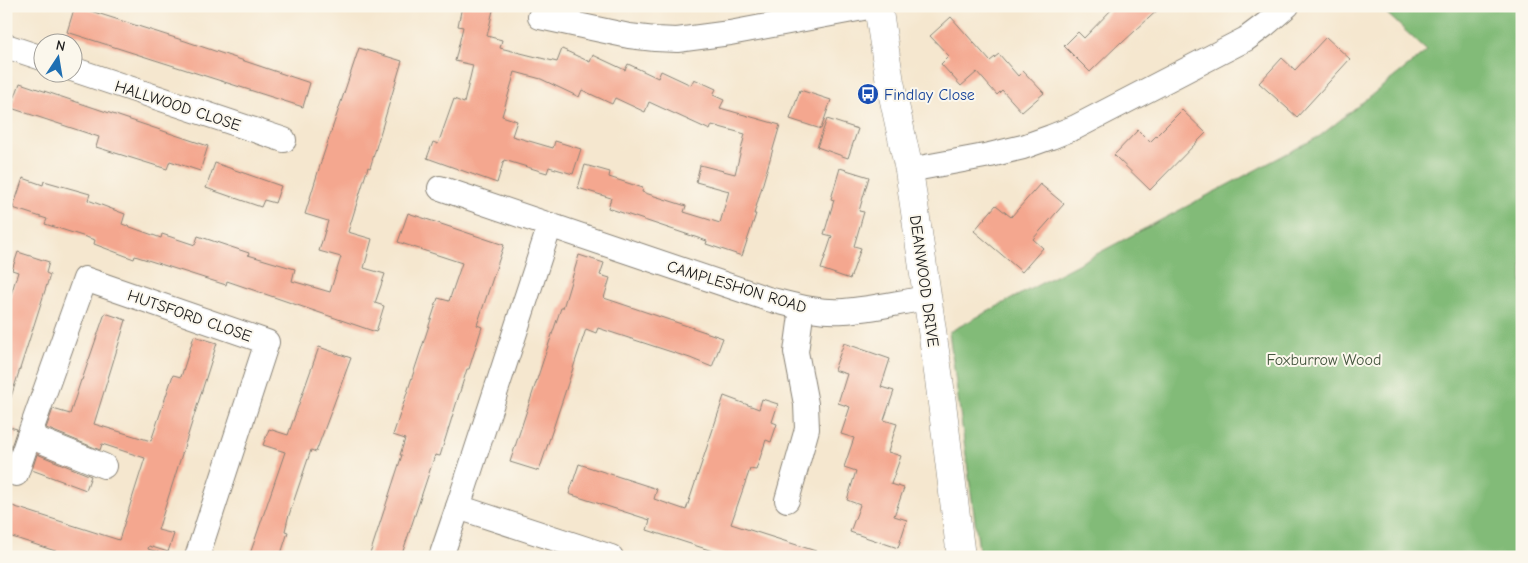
<svg xmlns="http://www.w3.org/2000/svg" width="1528" height="563" font-family="'Comic Neue',sans-serif">
	<style>
		.forest { fill: #82bb78; stroke: #4f6c4a }
		.building { fill: #f4a78f }
		.lines { fill: none; stroke-linecap: round; stroke-linejoin: round }
		.street-casing { stroke: #888276; stroke-width: 26 }
		.secondary-casing { stroke: #888276; stroke-width: 29 }
		.street { stroke: #fff; stroke-width: 24 }
		.secondary { stroke: #fff; stroke-width: 28 }
		.labels { text-anchor: middle; stroke-width: 4; stroke-linejoin: round; paint-order: stroke }
		.transit-label { font-size: 16px; fill: #164399; stroke: #fbf7ec; text-anchor: start }
		.street-label { font-size: 16px; fill: #1c1c1c; stroke: #fbf7ec }
		.park-label { font-size: 16px; fill: #44553e; stroke: #fbf7ec }
	</style>
	<rect width="100%" height="100%" fill="#fbf7ec"/>
	<filter id="ink" filterUnits="userSpaceOnUse"><feTurbulence type="fractalNoise" baseFrequency=".02" numOctaves="2"/><feDisplacementMap in="SourceGraphic" scale="10" xChannelSelector="R" yChannelSelector="G"/><feConvolveMatrix kernelMatrix="1 2 1 2 8 2 1 2 1" color-interpolation-filters="sRGB"/></filter>
	<filter id="wash" filterUnits="userSpaceOnUse"><feTurbulence type="fractalNoise" baseFrequency=".0096" numOctaves="4" result="noise"/><feDisplacementMap in="SourceGraphic" scale="20" xChannelSelector="R" yChannelSelector="G"/><feGaussianBlur stdDeviation="1.12" result="paint"/><feColorMatrix in="noise" values="0 0 0 0 0 0 0 0 0 0 0 0 0 0 0 0 0 1.4 0 .05"/><feComposite in="paint" operator="in"/></filter>
	<g filter="url(#wash)">
		<rect width="100%" height="100%" fill="#f5e7cf"/>
		<path class="forest" d="M1379 6H1522V557H980L949 332 1320 136 1427 51Z"/>
		<g id="blocks">
			<g class="building">
				<path d="M75 6 185 41 310 83 303 107 67 32Z"/>
				<path d="M462 6H494L487 36 502 40 500 48 557 62 562 49 590 62 593 55 625 70 628 64 658 78 661 71 691 85 694 79 716 89 713 95 724 100 720 108 780 125 754 214H756L742 256 706 244 707 241 608 208 611 198 578 188 585 165 610 172 609 177 643 188 642 192 686 206 684 212 720 223 729 191 696 182 700 165 735 174 745 134 712 125 710 130 649 102 645 112 615 98 612 104 582 90 579 97 541 79 515 72 502 116 517 121 512 136 553 148 555 141 581 149 573 174 549 167 547 173 504 160 497 183 427 158 433 142 438 144 454 99 464 103 473 65 455 61 463 27 458 26Z"/>
				<path d="M1115 6H1162L1122 43 1121 42 1090 72 1064 46 1078 32 1084 38Z"/>
				<path d="M951 17 990 61 999 54 1018 76 1023 71 1044 93 1022 112 1002 90 997 95 977 72 961 86 941 64 949 56 930 36Z"/>
				<path d="M1326 37 1350 59 1297 117 1259 83 1282 58 1295 70Z"/>
				<path d="M359 48 402 61 370 168 368 167 348 232 372 239 364 268 385 274 375 303 384 306 376 332 227 281 226 285 135 256 134 259 94 244 95 240 45 224 47 219 13 208 23 178 43 185 44 181 90 194 88 200 125 214 122 224 161 238 162 234 195 245 198 236 249 253 248 255 295 269 292 281 330 292 341 257 319 251 328 221 305 214 322 159Z"/>
				<path d="M20 83 208 146 200 171 170 161 167 169 96 147 99 137 11 108Z"/>
				<path d="M800 90 831 100 821 129 790 119Z"/>
				<path d="M1182 110 1206 133 1150 190 1114 155 1138 130 1150 142Z"/>
				<path d="M827 119 858 129 848 158 817 147Z"/>
				<path d="M215 163 281 186 275 203 264 200 261 207 206 188Z"/>
				<path d="M840 168 869 177 859 211 864 212 854 246 861 248 850 279 821 269 832 236 824 234 834 200 831 199Z"/>
				<path d="M1040 184 1064 204 1033 239 1043 248 1022 272 974 231 996 205 1011 217Z"/>
				<path d="M408 213 504 245 477 325 482 327 469 369H467L440 456 435 455 401 557H369L402 455H400L405 439 393 435 401 411 438 298 449 301 462 263 398 242Z"/>
				<path d="M18 252 49 262 46 273 50 275 10 400 6 399V310L18 272 12 270Z"/>
				<path d="M579 255 604 263 600 275 610 278 604 298 723 338 712 367 690 358 598 328 596 333 586 329 539 471 510 462 545 355 561 308H563Z"/>
				<path d="M105 313 126 320 94 424 151 441 173 375 181 377 194 336 217 343 158 530 174 534 168 552 149 546 148 549 161 553 160 557H74L6 535V504L119 540 145 458 102 444 100 450 46 428 53 409 70 414 81 380H82Z"/>
				<path d="M844 343 890 359 881 387 894 391 884 420 897 424 888 452 901 456 891 484 904 488 894 516 907 520 898 548 850 532 860 505 847 500 856 471 844 467 854 438 841 434 850 407 838 403 847 374 834 370Z"/>
				<path d="M319 347 351 358 316 452 311 450 288 518 285 531 288 532 280 557H249L285 452 263 445 269 429 288 435Z"/>
				<path d="M724 396 759 409 762 399 778 404 772 422 777 424 771 442 766 440 756 470 750 469 731 524 822 553V557H731L647 530 650 520 569 494 579 464 657 489 654 499 686 510Z"/>
				<path d="M6 426 17 429 9 453 6 452Z"/>
				<path d="M37 454 91 476 86 490 32 470Z"/>
			</g>
		</g>
	</g>
	<g filter="url(#ink)">
		<use href="#blocks" fill-opacity="0" stroke="#888276" stroke-width="1"/>
		<g class="lines">
			<g class="street-casing">
				<g id="street">
					<path d="M540 17 629 36 655 39 677 40 730 33 874 6"/>
					<path d="M6 46 42 58"/>
					<path d="M72 69 284 140"/>
					<path d="M909 170 990 155 1023 147 1051 137 1076 127 1246 39 1266 24 1287 6"/>
					<path d="M440 188 768 299C792 305 818 313 844 311 872 309 900 302 928 298"/>
					<path d="M550 225 458 507 611 557"/>
					<path d="M104 466 29 436 85 279 267 342 197 557"/>
					<path d="M16 474 29 436"/>
					<path d="M787 500 807 429 806 404 796 352 802 308"/>
					<path d="M442 554 458 507"/>
				</g>
			</g>
			<g class="secondary-casing">
				<path id="secondary" d="M878 6 890 82 909 170 939 379 961 557"/>
			</g>
			<use href="#street" class="street"/>
			<use href="#secondary" class="secondary"/>
		</g>
	</g>
	<defs>
		<g id="bus-disc" transform="scale(1.125)"><circle r="9.5" fill="#1a4fb4" stroke="#fbf7ec"/><path d="M-5-6H5V4H4V6H2V4H-2V6H-4V4H-5ZM-3.5-4V0h7V-4ZM-3.5 1.2v1.5H-2V1.2ZM2 1.2v1.5H3.5V1.2Z" fill="#fff"/></g>
	</defs>
	<g fill-rule="evenodd">
		<use href="#bus-disc" x="868" y="94"/>
	</g>
	<g class="labels">
		<g class="transit-label">
			<text x="884" y="100">Findlay Close</text>
		</g>
		<g class="street-label">
			<text transform="translate(178 105) rotate(18)" y="6">HALLWOOD CLOSE</text>
			<text transform="translate(925 281) rotate(82)" y="6">DEANWOOD DRIVE</text>
			<text transform="translate(737 286) rotate(17)" y="6">CAMPLESHON ROAD</text>
			<text transform="translate(190 315) rotate(19)" y="6">HUTSFORD CLOSE</text>
		</g>
		<g class="park-label">
			<text x="1324" y="365">Foxburrow Wood</text>
		</g>
	</g>
	<rect width="1528" height="563" fill="none" stroke="#fbf7ec" stroke-width="25"/>
	<g transform="translate(58 58) rotate(12)"><circle r="24" fill="#fbf7ec" stroke="#a29f99"/>
	<path d="M0-4L9 19L0 12L-9 19Z" fill="#1f6fb2"/>
	<text y="-8" font-size="14" font-weight="bold" text-anchor="middle" fill="#1c1c1c">N</text>
	</g>
</svg>
